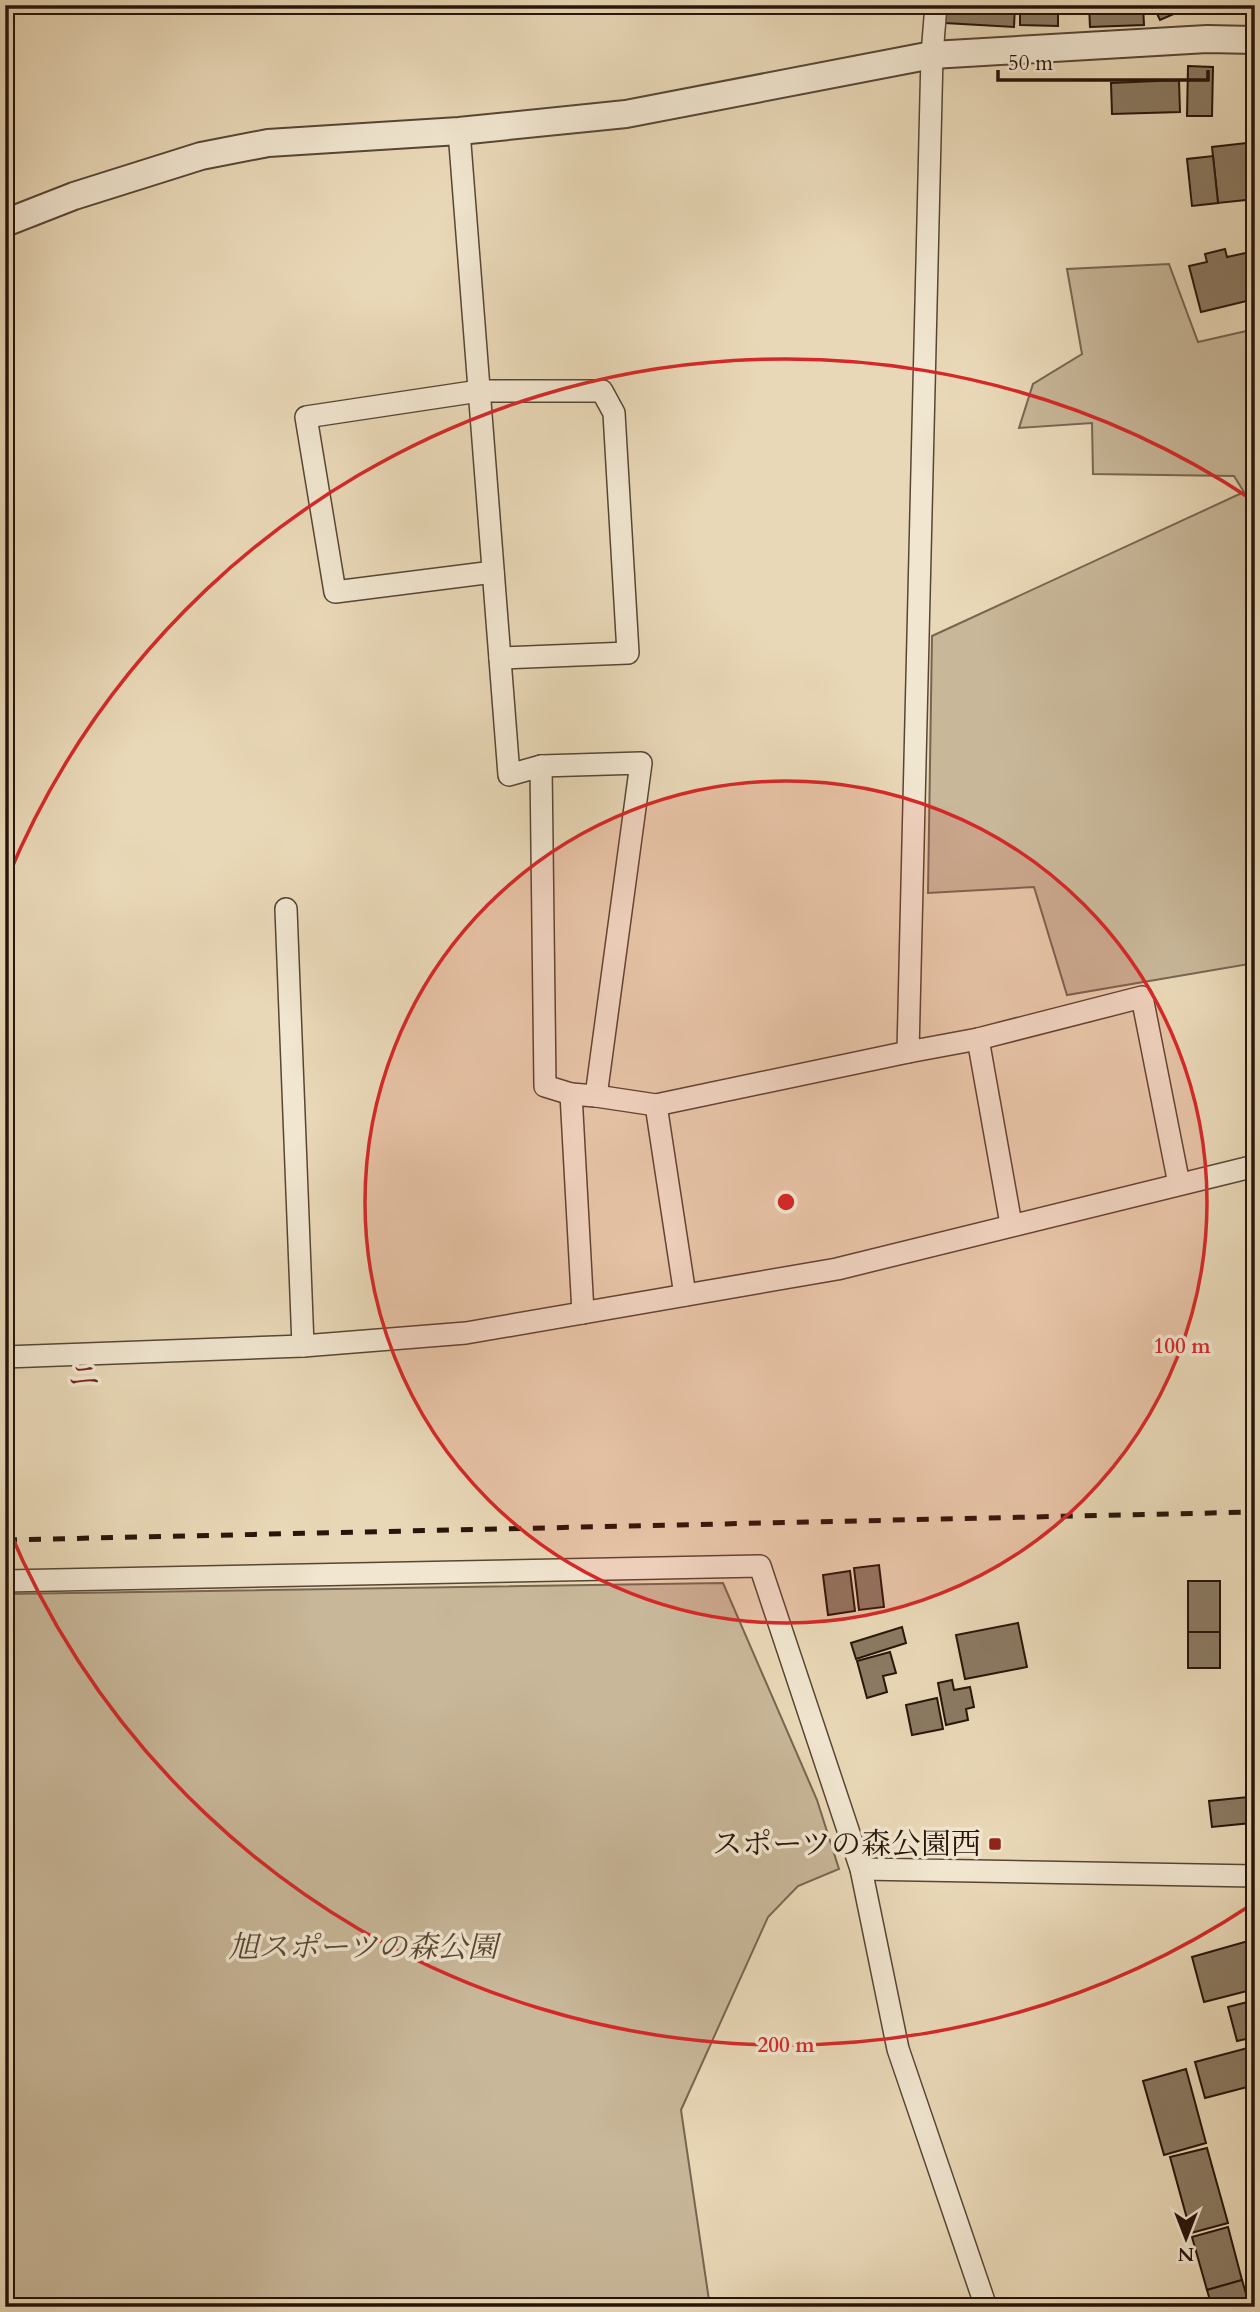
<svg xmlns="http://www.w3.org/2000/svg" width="1260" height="2312" font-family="Cardo,'Noto Serif JP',serif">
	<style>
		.green { fill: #c8b799; stroke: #776651; stroke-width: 2 }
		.building { fill: #8b7a63; stroke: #261509; stroke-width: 2 }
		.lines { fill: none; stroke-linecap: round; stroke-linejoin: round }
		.minor-casing { stroke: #574634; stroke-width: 24 }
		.tertiary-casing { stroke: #574634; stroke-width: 30 }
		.minor { stroke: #f1e6d0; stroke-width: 21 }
		.tertiary { stroke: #f1e6d0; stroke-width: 26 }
		.rail { stroke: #261509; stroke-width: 5; stroke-dasharray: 12 12; stroke-linecap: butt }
		.ring { fill: none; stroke: #d62828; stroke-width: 3.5 }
		.poi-dot { fill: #8f2418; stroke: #f1e6d0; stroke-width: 2.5 }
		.labels { text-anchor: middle; stroke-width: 7; stroke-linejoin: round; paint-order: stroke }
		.poi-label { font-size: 30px; fill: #261509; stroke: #f1e6d0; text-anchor: end }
		.park-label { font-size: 30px; font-style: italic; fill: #574634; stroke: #f1e6d0 }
		.quarter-label { font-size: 33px; fill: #7a1f14; stroke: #f1e6d0 }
		.centre { fill: #d62828; stroke: #f1e6d0; stroke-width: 3.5 }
		.ring-label { font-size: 21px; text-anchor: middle; font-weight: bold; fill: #d62828; stroke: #f1e6d0; stroke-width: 7; stroke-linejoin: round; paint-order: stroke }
	</style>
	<rect width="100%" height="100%" fill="#e9d8b7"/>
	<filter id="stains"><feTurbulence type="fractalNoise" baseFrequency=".00286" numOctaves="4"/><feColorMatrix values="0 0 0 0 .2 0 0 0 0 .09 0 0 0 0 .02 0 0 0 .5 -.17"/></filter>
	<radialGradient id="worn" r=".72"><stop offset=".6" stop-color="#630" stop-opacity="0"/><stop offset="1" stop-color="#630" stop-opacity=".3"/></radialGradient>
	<g class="green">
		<path d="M1169 264 1198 342 1255 329V963L1067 995 1034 887 928 893 932 636 1244 492 1234 476 1093 474 1092 423 1019 428 1033 384 1082 354 1067 269Z"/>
		<path d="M723 1583 817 1800 839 1869 798 1886 768 1917 681 2110 710 2307H5V1594Z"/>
	</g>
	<g class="building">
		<path d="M946 5H1015L1014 27 945 23Z"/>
		<path d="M1020 5H1058V26L1020 25Z"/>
		<path d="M1089 5H1143L1144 25 1090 27Z"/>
		<path d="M1153 5H1181L1183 10 1160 20Z"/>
		<path d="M1188 66 1213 67 1212 116H1187Z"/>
		<path d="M1179 80 1180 112 1112 114 1111 83Z"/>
		<path d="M1255 142V199L1218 203 1212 147Z"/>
		<path d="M1213 156 1218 203 1192 206 1187 159Z"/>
		<path d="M1225 249 1227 257 1255 251V299L1201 312 1189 266 1207 262 1205 254Z"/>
		<path d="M879 1565 884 1607 859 1610 854 1568Z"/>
		<path d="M850 1571 855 1611 828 1615 823 1575Z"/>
		<rect x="1188" y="1581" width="32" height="51"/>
		<path d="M1018 1623 1027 1667 965 1679 956 1635Z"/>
		<path d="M902 1627 906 1643 856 1659 851 1643Z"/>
		<rect x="1188" y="1632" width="32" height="36"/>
		<path d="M890 1652 896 1673 883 1676 887 1692 867 1698 857 1661Z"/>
		<path d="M952 1680 954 1690 970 1687 974 1707 966 1709 968 1720 946 1725 938 1683Z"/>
		<path d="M937 1698 943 1729 912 1735 906 1705Z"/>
		<path d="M1255 1700V1732L1252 1733 1248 1701Z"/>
		<path d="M1255 1796V1834H1253L1248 1797Z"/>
		<path d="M1248 1797 1251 1823 1212 1827 1209 1801Z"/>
		<path d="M1255 1939V1989L1204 2002 1192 1957Z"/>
		<path d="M1255 2000V2037L1237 2041 1228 2007Z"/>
		<path d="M1255 2046V2085L1205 2098 1195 2062Z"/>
		<path d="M1186 2069 1206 2143 1164 2155 1143 2081Z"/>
		<path d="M1207 2148 1228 2223 1191 2233 1170 2157Z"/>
		<path d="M1228 2227 1242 2280 1207 2290 1192 2237Z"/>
		<path d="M1242 2280 1250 2307H1212L1207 2290Z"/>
	</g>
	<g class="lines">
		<g class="minor-casing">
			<g id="minor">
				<path d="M936 5 932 55 908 1052 978 1039 1142 997 1179 1184"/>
				<path d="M459 131 509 775 541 766 545 1086 571 1094"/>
				<path d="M493 572 335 592 306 417 479 391H602L614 413 628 653 500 658"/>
				<path d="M541 766 641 763 596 1096 571 1094 583 1313"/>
				<path d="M286 909 303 1346"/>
				<path d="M978 1039 1011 1224"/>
				<path d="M596 1096 656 1105 685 1295"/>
				<path d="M656 1105 908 1052"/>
				<path d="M5 1357 303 1346 466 1333 837 1269 1255 1166"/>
				<path d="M5 1581 760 1566 861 1869 898 2049 986 2307"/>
				<path d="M861 1869 1255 1876"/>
			</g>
		</g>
		<g class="tertiary-casing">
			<path id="tertiary" d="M5 223 74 196 201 156 268 143 459 131 626 114 932 55 1207 39 1255 40"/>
		</g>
		<use href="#minor" class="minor"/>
		<use href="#tertiary" class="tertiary"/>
		<path class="rail" d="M5 1540 1255 1512"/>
	</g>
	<circle cx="786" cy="1202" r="421" fill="#d62828" fill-opacity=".12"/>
	<g class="ring">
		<circle cx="786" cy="1202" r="421"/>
		<path d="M1251 1905A843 843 0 0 1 7 1525M7 879A843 843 0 0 1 1251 499"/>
	</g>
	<rect class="poi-dot" x="988" y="1837" width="14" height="14" rx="3.5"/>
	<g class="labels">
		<g class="poi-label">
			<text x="981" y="1854">スポーツの森公園西</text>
		</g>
		<g class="park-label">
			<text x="363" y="1957">旭スポーツの森公園</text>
		</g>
		<g class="quarter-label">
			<text x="84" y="1387">ニ</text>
		</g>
	</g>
	<circle cx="786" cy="1202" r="10" class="centre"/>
	<g class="ring-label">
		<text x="1182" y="1353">100 m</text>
		<text x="786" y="2052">200 m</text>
	</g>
	<rect width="1260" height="2312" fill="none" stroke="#e9d8b7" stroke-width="28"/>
	<rect x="7" y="7" width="1246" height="2298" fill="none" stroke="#261509" stroke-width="3.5"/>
	<rect x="14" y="14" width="1232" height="2284" fill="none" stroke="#261509" stroke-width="2"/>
	<g transform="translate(1186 2238) rotate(180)" stroke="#f1e6d0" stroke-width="5" paint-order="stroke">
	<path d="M0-5L12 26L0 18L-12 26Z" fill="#261509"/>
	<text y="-10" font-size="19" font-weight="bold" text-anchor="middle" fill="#261509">N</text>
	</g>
	<path d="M998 70v10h210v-10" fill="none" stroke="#261509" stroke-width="3.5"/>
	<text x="1008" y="70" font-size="21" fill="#261509" stroke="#f1e6d0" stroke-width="5" paint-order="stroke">50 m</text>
	<rect width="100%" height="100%" filter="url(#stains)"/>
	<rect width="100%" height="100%" fill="url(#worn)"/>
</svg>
